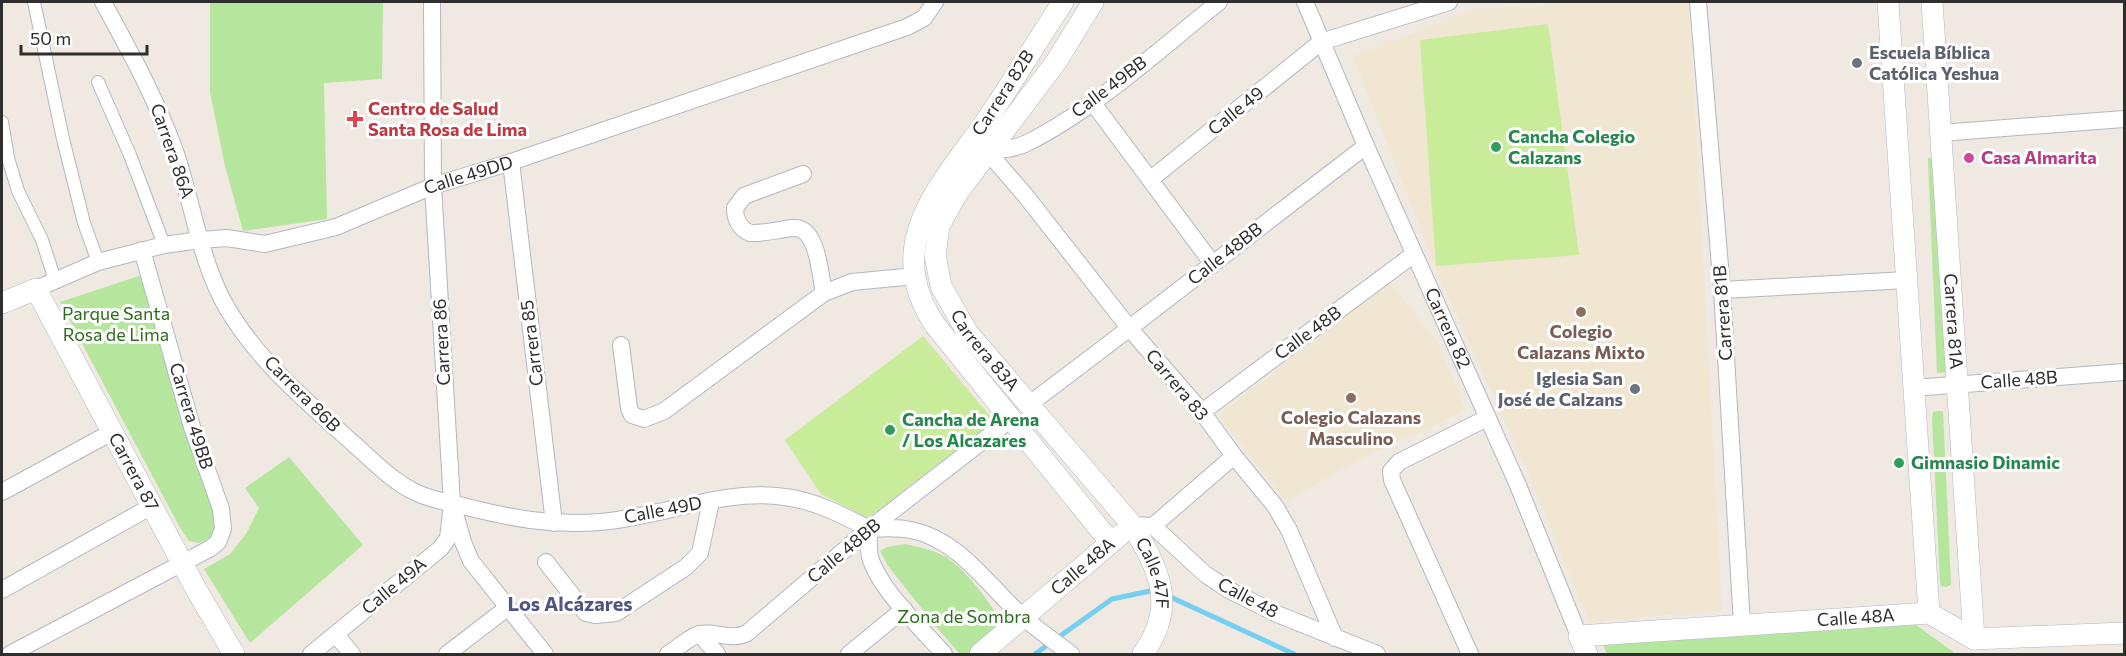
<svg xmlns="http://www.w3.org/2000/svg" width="2126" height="656" font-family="Commissioner,sans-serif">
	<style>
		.education { fill: #f0e6d1 }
		.green { fill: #b6e59e }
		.pitch { fill: #c9ec9a }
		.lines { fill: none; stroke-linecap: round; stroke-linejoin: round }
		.stream { stroke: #75cff0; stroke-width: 5 }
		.pedestrian-casing { stroke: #b4b7c1; stroke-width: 14 }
		.minor-casing { stroke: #b4b7c1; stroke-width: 18 }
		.tertiary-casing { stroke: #b4b7c1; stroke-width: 22 }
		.pedestrian { stroke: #fff; stroke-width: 12 }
		.minor { stroke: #fff; stroke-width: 16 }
		.tertiary { stroke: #fff; stroke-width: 21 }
		.worship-dot { fill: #6b7280; stroke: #fff; stroke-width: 2 }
		.health-dot { fill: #e0444e; stroke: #fff; stroke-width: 2 }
		.leisure-dot { fill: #2e9e5b; stroke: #fff; stroke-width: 2 }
		.hotel-dot { fill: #d1479c; stroke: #fff; stroke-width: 2 }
		.education-dot { fill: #8d6e63; stroke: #fff; stroke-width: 2 }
		.labels { text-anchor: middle; stroke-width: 6; stroke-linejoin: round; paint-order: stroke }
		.worship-label { font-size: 18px; font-weight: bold; fill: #5b616d; stroke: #fff; text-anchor: start }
		.street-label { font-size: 18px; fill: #2e2e2e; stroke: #fff }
		.health-label { font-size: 18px; font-weight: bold; fill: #be3a42; stroke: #fff; text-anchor: start }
		.leisure-label { font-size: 18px; font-weight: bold; fill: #27864d; stroke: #fff; text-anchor: start }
		.hotel-label { font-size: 18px; font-weight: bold; fill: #b23c85; stroke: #fff; text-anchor: start }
		.park-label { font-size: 18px; fill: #2c6e1b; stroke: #fff }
		.education-label { font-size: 18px; font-weight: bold; fill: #785e54; stroke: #fff }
		.neighbourhood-label { font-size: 20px; font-weight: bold; fill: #4d5680; stroke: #fff }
	</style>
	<rect width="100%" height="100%" fill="#efe9e1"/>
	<g class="education">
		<path d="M1606 2H1689L1722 610 1589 622 1530 476 1439 276 1353 56 1477 9Z"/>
		<path d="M1389 282 1438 343 1465 409 1431 427 1369 454 1286 501 1218 416Z"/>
	</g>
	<g class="green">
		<path d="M210 2H383L382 79 324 83 327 219 243 231 225 166 210 92Z"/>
		<path d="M1928 158H1944L1948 372 1937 373Z"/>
		<path d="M142 275 217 523 211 537 200 543 189 541 179 526 60 302Z"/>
		<path d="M1938 411H1943L1951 585 1946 587 1941 586 1940 582 1932 418 1933 412Z"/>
		<path d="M289 457 363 545 250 643 204 569 230 554 246 534 259 508 245 488Z"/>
		<path d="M905 544C917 547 931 549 942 555 965 566 990 604 1004 625L971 654 959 653 938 629 888 566 880 551 887 547Z"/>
		<path d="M1916 625 1956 654H1607L1603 645Z"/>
	</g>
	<g class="pitch">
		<path d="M1548 24 1579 255 1436 266 1420 40Z"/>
		<path d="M923 336 994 421 868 518 821 494 785 440Z"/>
	</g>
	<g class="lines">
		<g class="stream">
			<path d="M1166 595 1294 654"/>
			<path d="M1035 654 1112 599 1155 590"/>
		</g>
		<g class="pedestrian-casing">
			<g id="pedestrian">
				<path d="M34 2 63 139 84 223 98 262"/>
				<path d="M98 82 130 155 164 245"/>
				<path d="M2 122 8 158 18 191 42 240 55 280"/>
			</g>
		</g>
		<g class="minor-casing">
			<g id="minor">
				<path d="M103 2C129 50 156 98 175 151 192 200 200 262 227 308 258 361 308 403 354 444 374 462 393 482 417 493 432 500 447 502 463 506 510 518 551 526 600 522 662 517 723 488 785 497 815 501 843 515 869 529"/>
				<path d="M432 2 433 186 452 503 463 542 471 561 545 654"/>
				<path id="s1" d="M1305 2 1366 146 1517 483 1579 636"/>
				<path d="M1698 2 1722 290 1742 624"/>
				<path d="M1093 103 1212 263"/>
				<path d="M1940 133 2124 119"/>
				<path d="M987 151 1025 195 1130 329 1202 412 1234 456 1275 506 1289 530 1335 638"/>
				<path d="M987 151C1001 150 1015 149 1027 143 1095 109 1160 49 1219 2"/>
				<path d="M511 162 554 523"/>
				<path d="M803 174 744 196 735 208C735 220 740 229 750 233 765 234 779 229 794 228 818 227 820 275 824 293"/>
				<path d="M1151 179 1321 42 1449 2"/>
				<path id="s2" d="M36 289 98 262 164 245 200 240 227 238 265 244 336 227 433 186 511 162 907 27 924 18 935 2"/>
				<path d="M1722 290 1907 280"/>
				<path d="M621 345 629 408 632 415 644 419 664 411 824 293 852 282 915 276"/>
				<path d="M1913 388 2124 372"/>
				<path d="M1028 405C1142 320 1253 232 1366 146"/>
				<path d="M1202 412 1414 254"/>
				<path d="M2 492 112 432"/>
				<path d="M1132 525 1153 526 1205 574 1229 590 1277 614 1377 654"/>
				<path d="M1153 526 1234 456"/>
				<path d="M869 529C883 528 897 527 911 530 960 540 988 586 1023 617 1038 630 1055 642 1071 654"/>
				<path d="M869 529C869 539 868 548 870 557 879 589 922 629 944 654"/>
				<path d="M546 562 586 613 595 615 616 613 686 567 700 553 711 501"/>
				<path d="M2 590 152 506"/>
				<path d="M700 634 717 654"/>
				<path d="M336 635 352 654"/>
				<path d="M10 654 211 548 218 542 223 529 221 509 192 427 142 250"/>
				<path d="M311 654 441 548 448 538 451 513"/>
				<path d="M447 654 507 608"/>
				<path d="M668 654C675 650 692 635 700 634 716 631 732 641 747 633L869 529 1011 419"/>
				<path d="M849 654 904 609"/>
				<path d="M1470 654 1392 480 1391 471 1399 462 1487 418"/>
			</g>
		</g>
		<g class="tertiary-casing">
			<g id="tertiary">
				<path d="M1063 2C1037 41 1013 82 986 121 941 185 881 244 935 325L1111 543"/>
				<path id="s3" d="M1093 2 1056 62 958 192 939 226 935 255 941 286 967 332 1132 525C1160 571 1177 606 1143 654"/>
				<path d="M1888 2 1929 613"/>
				<path id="s4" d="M1932 2 1974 639"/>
				<path id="s5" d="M2 303 36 289 196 589 234 654"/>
				<path id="s6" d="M980 654 1120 535"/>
				<path id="s7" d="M1587 654 1579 636 1929 613 1974 639 2124 633"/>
			</g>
		</g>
		<use href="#pedestrian" class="pedestrian"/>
		<use href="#minor" class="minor"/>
		<use href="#tertiary" class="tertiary"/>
	</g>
	<g class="worship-dot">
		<circle cx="1857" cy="63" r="6"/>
		<circle cx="1635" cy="389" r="6"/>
	</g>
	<path class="health-dot" d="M352 110h6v6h6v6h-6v6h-6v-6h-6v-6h6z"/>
	<g class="leisure-dot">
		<circle cx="1496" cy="147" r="6"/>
		<circle cx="890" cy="430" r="6"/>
		<circle cx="1899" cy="463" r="6"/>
	</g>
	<circle class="hotel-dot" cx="1969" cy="158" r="6"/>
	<g class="education-dot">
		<circle cx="1581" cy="312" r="6"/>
		<circle cx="1351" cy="398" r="6"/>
	</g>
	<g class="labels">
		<g class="worship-label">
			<text x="1869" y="59">Escuela Bíblica<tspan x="1869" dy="21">Católica Yeshua</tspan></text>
			<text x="1623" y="385" text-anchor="end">Iglesia San<tspan x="1623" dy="21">José de Calzans</tspan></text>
		</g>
		<g class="street-label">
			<text transform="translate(1109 87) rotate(-37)" y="6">Calle 49BB</text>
			<text transform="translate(1003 93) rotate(-57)" y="6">Carrera 82B</text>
			<text transform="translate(1236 111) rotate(-39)" y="6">Calle 49</text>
			<text transform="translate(172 151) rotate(71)" y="6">Carrera 86A</text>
			<text dy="6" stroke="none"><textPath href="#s2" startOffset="453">Calle 49DD</textPath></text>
			<text transform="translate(1225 254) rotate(-38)" y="6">Calle 48BB</text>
			<text transform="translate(1723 313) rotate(-94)" y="6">Carrera 81B</text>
			<text dy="6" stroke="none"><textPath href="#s4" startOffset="320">Carrera 81A</textPath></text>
			<text dy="6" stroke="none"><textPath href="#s1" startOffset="356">Carrera 82</textPath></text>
			<text transform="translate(1308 333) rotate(-36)" y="6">Calle 48B</text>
			<text transform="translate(442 342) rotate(-93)" y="6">Carrera 86</text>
			<text transform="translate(532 343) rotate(-97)" y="6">Carrera 85</text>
			<text dy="6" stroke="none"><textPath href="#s3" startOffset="411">Carrera 83A</textPath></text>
			<text transform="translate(2019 380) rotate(-4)" y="6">Calle 48B</text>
			<text transform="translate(1177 385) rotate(50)" y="6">Carrera 83</text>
			<text transform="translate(302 394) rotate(45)" y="6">Carrera 86B</text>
			<text transform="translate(191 416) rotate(73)" y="6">Carrera 49BB</text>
			<text dy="6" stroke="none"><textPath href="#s5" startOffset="244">Carrera 87</textPath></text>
			<text transform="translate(663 510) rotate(-11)" y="6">Calle 49D</text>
			<text transform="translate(844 551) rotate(-40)" y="6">Calle 48BB</text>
			<text dy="6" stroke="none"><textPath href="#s6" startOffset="135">Calle 48A</textPath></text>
			<text dy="6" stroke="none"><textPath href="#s3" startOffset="693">Calle 47F</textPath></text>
			<text transform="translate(394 586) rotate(-40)" y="6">Calle 49A</text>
			<text transform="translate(1248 598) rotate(28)" y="6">Calle 48</text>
			<text dy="6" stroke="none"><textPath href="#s7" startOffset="297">Calle 48A</textPath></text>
		</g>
		<g class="health-label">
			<text x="368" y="115">Centro de Salud<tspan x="368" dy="21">Santa Rosa de Lima</tspan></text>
		</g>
		<g class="leisure-label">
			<text x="1508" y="143">Cancha Colegio<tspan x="1508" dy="21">Calazans</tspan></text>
			<text x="902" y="426">Cancha de Arena<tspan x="902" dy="21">/ Los Alcazares</tspan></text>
			<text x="1911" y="469">Gimnasio Dinamic</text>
		</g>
		<g class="hotel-label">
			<text x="1981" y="164">Casa Almarita</text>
		</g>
		<g class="park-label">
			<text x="116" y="320">Parque Santa<tspan x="116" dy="21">Rosa de Lima</tspan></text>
			<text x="964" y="623">Zona de Sombra</text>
		</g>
		<g class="education-label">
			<text x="1581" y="338">Colegio<tspan x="1581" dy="21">Calazans Mixto</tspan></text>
			<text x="1351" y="424">Colegio Calazans<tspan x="1351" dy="21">Masculino</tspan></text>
		</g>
		<g class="neighbourhood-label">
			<text x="570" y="611">Los Alcázares</text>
		</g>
	</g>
	<rect width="2126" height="656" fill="none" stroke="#2e2e2e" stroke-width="6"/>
	<path d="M21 45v9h126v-9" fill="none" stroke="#2e2e2e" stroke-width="3"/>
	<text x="30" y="45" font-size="18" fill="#2e2e2e" stroke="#ffffff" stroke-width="4.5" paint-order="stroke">50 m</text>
</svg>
